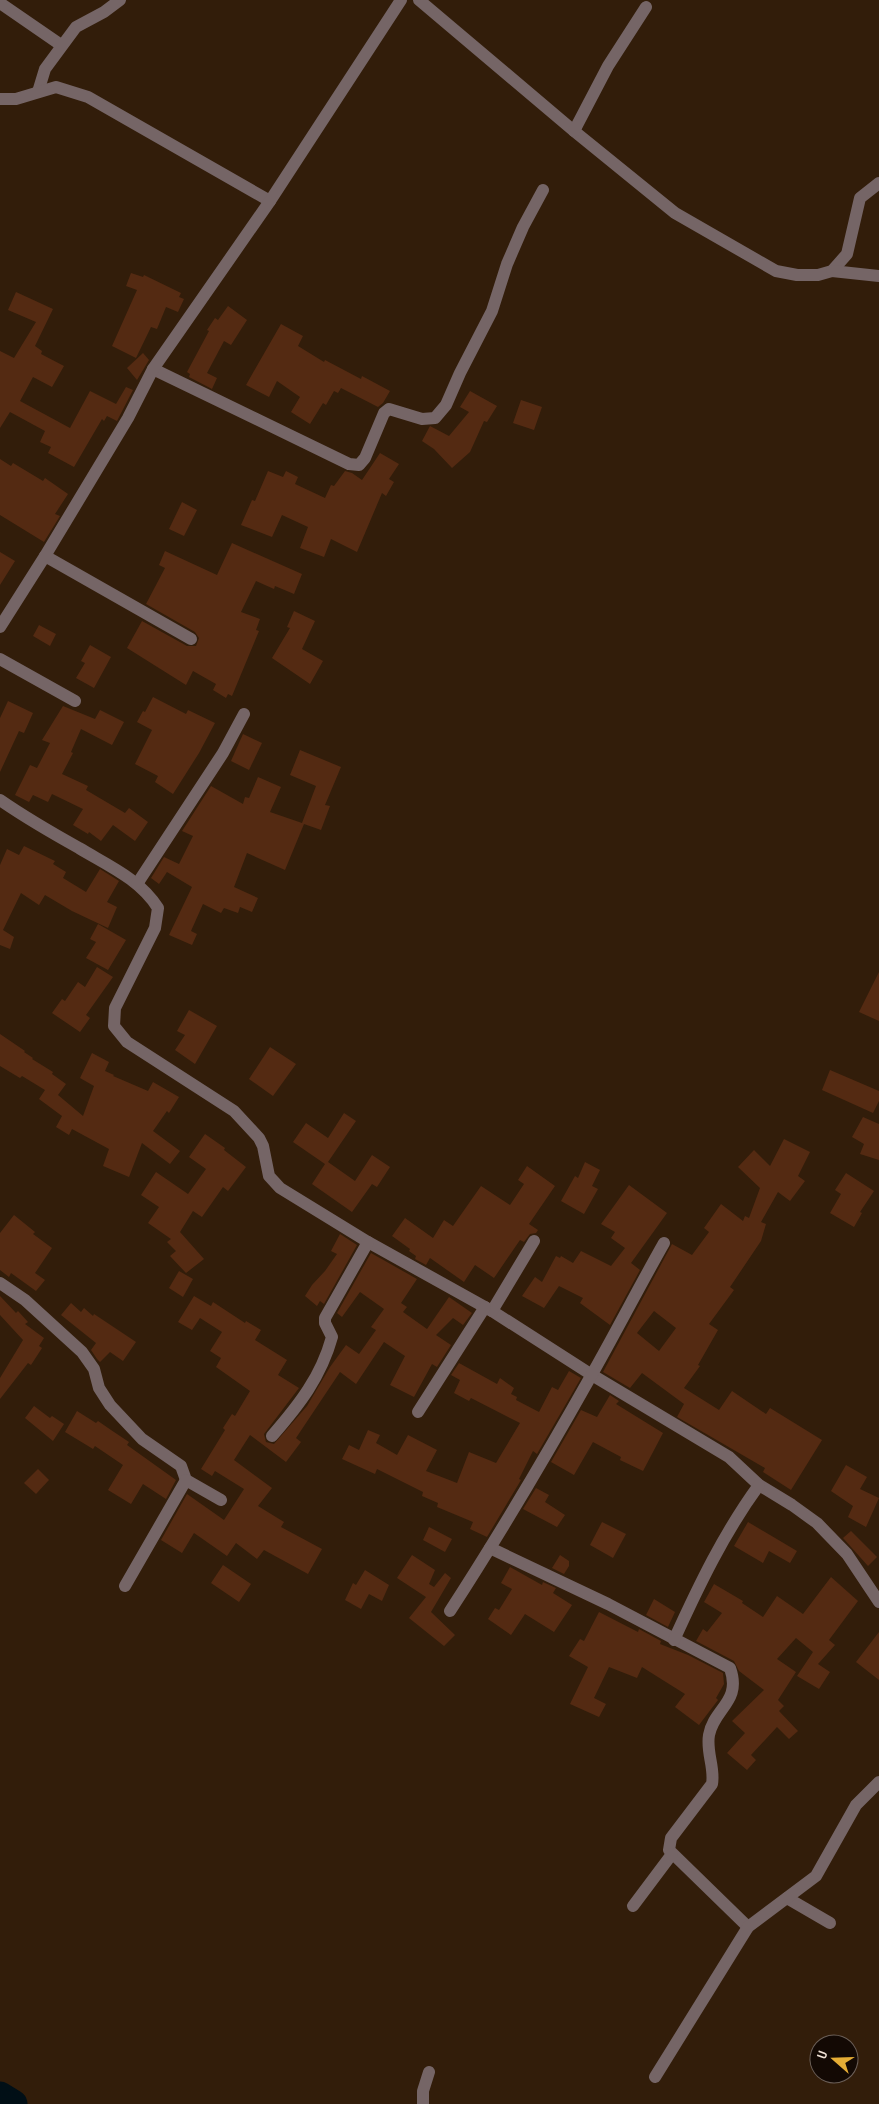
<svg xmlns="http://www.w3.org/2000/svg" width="879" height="2104" font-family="'Sofia Sans Condensed',sans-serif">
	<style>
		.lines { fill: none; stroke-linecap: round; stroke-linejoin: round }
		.river { stroke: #010f16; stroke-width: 29 }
		.building { fill: #542a12; fill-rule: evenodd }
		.minor { stroke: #756566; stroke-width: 12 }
	</style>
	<rect width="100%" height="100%" fill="#321d0a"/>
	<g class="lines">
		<path class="river" d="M0 2096 13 2104"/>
	</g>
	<g class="building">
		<path d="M131 273 143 277 144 275 181 293 179 297 184 299 178 312 166 307 157 329 151 327 136 358 112 346 137 290 126 286Z"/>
		<path d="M16 292 53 309 35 346 42 351 41 354 64 366 52 387 33 377 20 401 70 428 90 391 116 404 126 387 133 390 117 421 107 416 104 421 102 419 74 467 48 453 51 447 40 442 45 431 10 412 0 428V351L14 358 36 322 8 310Z"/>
		<path d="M228 306 247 320 231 345 224 341 207 373 217 378 212 389 189 377 190 374 187 372 209 331 207 330 215 318 218 320Z"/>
		<path d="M281 324 303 336 298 346 324 362 325 360 361 379 362 376 390 391 383 403 378 407 341 388 338 393 334 391 326 405 323 403 310 424 291 412 300 397 277 381 269 397 246 385Z"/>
		<path d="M143 353 149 360 137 380 127 368Z"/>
		<path d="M470 391 497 406 487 422 484 421 470 452 452 468 434 449 422 441 430 426 449 436 469 412 460 407Z"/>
		<path d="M521 400 542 407 534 430 513 423Z"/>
		<path d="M380 453 399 464 389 479 394 482 386 496 382 493 357 552 331 539 324 557 300 548 308 527 282 515 272 537 241 525 252 500 255 501 268 471 283 477 286 471 298 477 295 484 325 498 331 485 334 486 345 471 352 473 362 480Z"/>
		<path d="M0 459 11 466 13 463 43 481 45 478 68 494 55 514 60 516 44 542 0 515Z"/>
		<path d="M182 502 197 510 184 536 169 529Z"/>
		<path d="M232 543 302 574 294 594 275 586 274 589 256 581 241 612 260 619 256 630 259 631 232 696 228 694 226 698 213 690 216 684 193 671 186 685 127 648 142 621 187 646H196L199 638 195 632 146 604 165 568 159 565 165 551 217 575Z"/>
		<path d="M0 552 15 561 0 585Z"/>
		<path d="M294 611 315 621 302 649 323 661 310 684 272 658 290 628 287 627Z"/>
		<path d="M39 625 56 634 50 646 33 636Z"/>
		<path d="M90 645 111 657 94 688 76 678 85 663 81 661Z"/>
		<path d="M153 697 186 714 188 710 215 723 199 753 173 794 155 782 158 776 135 764 152 730 137 722 143 711 145 712Z"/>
		<path d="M8 701 33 713 24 733 19 731 0 772V718Z"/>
		<path d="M63 706 95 719 100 710 124 722 112 745 81 729 71 752 73 753 62 774 88 786 86 790 125 813 129 808 148 822 135 841 113 825 101 841 89 832 88 834 73 825 83 809 52 794 48 802 33 795 29 802 15 795 30 765 37 768 50 743 42 740Z"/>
		<path d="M243 734 262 743 249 770 231 761Z"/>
		<path d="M300 750 341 767 325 805 330 806 321 830 304 824 285 870 247 853 234 887 258 898 252 912 240 907 238 913 224 908 221 913 203 904 191 931 197 934 192 945 169 935 192 887 167 872 159 884 151 878 164 857 179 864 193 836 182 831 211 786 243 804 245 797 249 798 258 777 281 787 270 812 302 823 316 786 290 775Z"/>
		<path d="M24 846 55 861 53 864 66 872 63 878 86 892 100 869 119 881 107 902 117 907 108 928 72 911 45 895 39 905 21 893 3 930 14 937 10 949 0 945V865L7 849 19 855Z"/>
		<path d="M98 924 126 940 108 970 86 958 96 942 90 939Z"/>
		<path d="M97 967 113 977 86 1015 90 1018 80 1032 52 1013 62 999 65 1001 78 982 85 987Z"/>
		<path d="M879 972V1021L859 1012Z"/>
		<path d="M189 1010 217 1026 195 1064 175 1050 185 1035 177 1031Z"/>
		<path d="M0 1034 25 1051 24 1052 33 1058 32 1059 53 1072 52 1074 66 1084 58 1095 83 1116 94 1086 80 1078 92 1053 109 1062 105 1071 114 1075 113 1076 148 1091 153 1082 179 1097 169 1113 167 1111 153 1131 180 1151 170 1164 142 1143 129 1177 103 1166 109 1149 72 1129 69 1135 56 1127 62 1116 39 1099 45 1090 22 1076 20 1078 0 1066Z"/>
		<path d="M270 1047 296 1064 273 1096 249 1079Z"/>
		<path d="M830 1070 879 1091V1101L873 1113 822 1090Z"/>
		<path d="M344 1113 356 1121 328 1162 355 1181 372 1155 390 1167 377 1187 372 1184 352 1212 312 1184 325 1164 293 1142 306 1123 328 1138Z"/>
		<path d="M863 1117 879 1124V1160L860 1154 864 1144 852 1137Z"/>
		<path d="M205 1134 225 1148 224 1150 246 1167 228 1191 223 1187 202 1217 193 1211 180 1232 204 1259 186 1273 170 1256 176 1251 167 1242 171 1239 148 1223 159 1207 141 1195 156 1172 188 1194 206 1169 189 1157Z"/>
		<path d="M784 1139 810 1152 798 1176 805 1181 790 1201 778 1192 761 1222 766 1224 761 1241 730 1287 734 1290 709 1324 718 1330 698 1365 700 1366 684 1388 719 1410 732 1391 766 1414 770 1408 822 1440 791 1490 763 1472 765 1468 677 1417 684 1404 642 1373 630 1388 603 1372 672 1244 692 1255 709 1232 704 1228 721 1204 743 1221 745 1216 749 1218 760 1188 738 1167 754 1150 770 1166ZM654 1311 676 1328 659 1351 637 1333Z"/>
		<path d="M585 1162 600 1170 592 1186 598 1189 584 1214 561 1201 575 1176 578 1178Z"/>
		<path d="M527 1166 555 1186 529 1224 538 1230 536 1233 530 1234 524 1242 520 1240 494 1278 475 1265 464 1282 430 1258 426 1265 415 1259 416 1256 409 1251 410 1249 392 1236 405 1218 433 1238 444 1220 453 1226 481 1186 510 1205 524 1184 518 1180Z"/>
		<path d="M846 1173 874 1191 860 1212 862 1213 854 1227 830 1213 841 1194 835 1190Z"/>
		<path d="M629 1185 667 1213 631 1263 640 1270 610 1325 580 1303 583 1298 559 1286 544 1308 522 1296 535 1277 542 1282 556 1256 560 1258 561 1256 573 1263 581 1251 611 1266 625 1248 611 1238 615 1232 601 1224Z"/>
		<path d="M14 1215 35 1232 33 1234 52 1248 35 1273 45 1280 36 1291 11 1273 9 1277 0 1270V1233Z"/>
		<path d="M340 1234 357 1245 324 1304 320 1301 317 1306 305 1296 312 1285 325 1271 337 1254 331 1251Z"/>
		<path d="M371 1253 417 1279 401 1303 407 1307 403 1312 427 1329 449 1297 472 1313 463 1325 453 1318 436 1335 451 1345 437 1367 432 1364 414 1397 390 1385 405 1356 384 1342 356 1384 340 1372 296 1438 301 1442 286 1462 250 1435 234 1460 272 1488 258 1506 284 1522 281 1527 322 1549 308 1574 264 1550 257 1559 236 1543 227 1556 194 1533 182 1553 161 1540 187 1494 224 1520 244 1489 215 1471 212 1476 201 1469 225 1430 223 1428 232 1414 235 1416 250 1391 216 1367 221 1358 210 1351 222 1332 200 1318 192 1330 178 1322 194 1296 211 1306 213 1302 245 1323 246 1321 261 1330 255 1340 287 1360 278 1375 299 1388 264 1434 266 1442 274 1444 307 1406 330 1367 346 1345 359 1354 376 1330 371 1327 384 1309 360 1292 342 1317 337 1313Z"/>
		<path d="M179 1271 193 1279 183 1297 169 1288Z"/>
		<path d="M0 1296 16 1313 18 1311 28 1322 25 1324 44 1338 39 1346 42 1348 31 1365 28 1363 0 1399V1378L23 1340 0 1315Z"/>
		<path d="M71 1303 81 1312 84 1308 93 1316 94 1314 136 1342 123 1361 110 1352 100 1362 97 1359 91 1350 96 1343 61 1315Z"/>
		<path d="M459 1363 497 1384 500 1378 514 1388 511 1394 517 1397 516 1400 539 1412 552 1387 558 1390 569 1371 581 1378 537 1454 533 1451 519 1479 521 1480 487 1537 470 1529 473 1522 437 1507 438 1503 422 1496 423 1492 377 1469 375 1474 342 1459 349 1445 359 1450 368 1430 380 1435 376 1443 397 1455 408 1435 437 1450 426 1471 457 1483 469 1452 496 1463 520 1423 471 1398 469 1401 454 1393 460 1380 451 1375Z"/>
		<path d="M610 1395 619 1401 616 1404 663 1433 643 1471 620 1460 621 1457 593 1442 574 1475 551 1462 581 1410 597 1417Z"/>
		<path d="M34 1406 50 1418 52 1416 64 1424 53 1441 25 1418Z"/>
		<path d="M77 1411 96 1423 98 1421 111 1430 129 1442 127 1445 176 1480 166 1499 143 1484 131 1504 108 1490 123 1465 95 1446 93 1449 65 1432Z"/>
		<path d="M846 1465 867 1477 860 1489 879 1498 866 1527 848 1517 853 1506 831 1491Z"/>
		<path d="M38 1469 49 1480 36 1494 24 1483Z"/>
		<path d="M536 1488 549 1495 545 1502 565 1515 557 1527 523 1509Z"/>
		<path d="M602 1522 626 1534 613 1558 590 1545Z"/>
		<path d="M748 1522 797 1551 790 1563 769 1551 763 1563 734 1546Z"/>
		<path d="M429 1527 452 1539 445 1552 423 1540Z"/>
		<path d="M851 1531 877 1557 868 1566 843 1538Z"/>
		<path d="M412 1555 435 1570 429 1584 434 1587 445 1573 451 1578 431 1612 455 1635 444 1646 409 1618 426 1597 397 1578Z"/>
		<path d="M560 1555 569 1561V1566L564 1574 552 1568Z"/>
		<path d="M223 1565 251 1584 239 1602 211 1583Z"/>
		<path d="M510 1567 542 1585 543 1582 556 1588 553 1593 572 1605 554 1632 525 1614 511 1635 488 1619 495 1608 499 1610 512 1589 501 1583Z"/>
		<path d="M365 1570 389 1585 382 1601 369 1594 361 1609 345 1600 353 1583 356 1585Z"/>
		<path d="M831 1577 858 1601 829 1640 835 1645 818 1664 830 1672 819 1689 797 1676 813 1652 796 1638 777 1659 796 1672 778 1700 784 1706 779 1711 798 1731 789 1739 777 1727 751 1755 756 1760 747 1770 727 1753 745 1733 732 1721 764 1690 739 1671 734 1661 696 1641 703 1629 707 1632 722 1613 704 1602 714 1584 743 1601 742 1603 763 1617 777 1596 803 1614Z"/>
		<path d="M654 1599 675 1612 668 1627 646 1615Z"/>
		<path d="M599 1612 638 1632 639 1629 661 1641 660 1644 688 1655 723 1673 724 1684 716 1698 718 1700 699 1725 675 1707 685 1694 642 1667 637 1678 609 1667 594 1698 606 1704 599 1717 570 1704 588 1667 569 1656 580 1639 584 1641Z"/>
		<path d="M879 1632V1680L856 1662Z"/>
	</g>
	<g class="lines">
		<g class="minor">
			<path d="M419 0 574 131 675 213 776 271 797 275H818L832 271 847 254 860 198 879 183"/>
			<path d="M0 3 61 45"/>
			<path d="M38 92 45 69 76 27 104 12 120 0"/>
			<path d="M0 99H16L56 87 88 97 270 201"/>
			<path d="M574 131 608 66 646 7"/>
			<path d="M832 271 879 276"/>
			<path d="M153 369 349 464 359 465 365 458 384 413 389 409 422 419 435 418 446 405 460 373 492 311 507 264 523 227 543 190"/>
			<path d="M45 556 191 639"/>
			<path d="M0 627 45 556 128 418 153 369 270 201 401 0"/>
			<path d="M0 659 75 701"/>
			<path d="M0 800C26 818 52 833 79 848 107 865 140 879 158 908L155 928 115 1008 114 1026 127 1042 234 1111 259 1138 263 1146 269 1176 280 1188 368 1242 492 1311 592 1375 729 1457 759 1485 792 1505 817 1523 847 1554 879 1602"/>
			<path d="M137 884 223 753 244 714"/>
			<path d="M0 1283 25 1300 82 1352 94 1369 99 1388 110 1405 142 1439 181 1466 186 1480 221 1500"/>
			<path d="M492 1311 534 1241"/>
			<path d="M418 1412 485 1307"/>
			<path d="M272 1436C299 1405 321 1377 332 1337L325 1323V1318L368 1242"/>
			<path d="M490 1548 608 1604 730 1668C742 1702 714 1708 709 1735 706 1753 715 1767 712 1784L671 1838 669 1850 748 1927"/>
			<path d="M125 1586 186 1480"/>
			<path d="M450 1611C500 1534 546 1456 591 1376 616 1332 639 1287 664 1243"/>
			<path d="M674 1640C699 1585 724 1533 759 1485"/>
			<path d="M787 1898 830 1923"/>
			<path d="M633 1906 672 1854"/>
			<path d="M655 2077 748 1927 816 1876 856 1805 879 1782"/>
			<path d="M423 2104V2091L429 2072"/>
		</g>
	</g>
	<g transform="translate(834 2059) rotate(290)"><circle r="24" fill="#130904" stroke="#6b5f58"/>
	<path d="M0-4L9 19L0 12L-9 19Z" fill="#e5ad35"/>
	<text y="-8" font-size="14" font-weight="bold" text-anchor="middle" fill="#f0e1d6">U</text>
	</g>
</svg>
